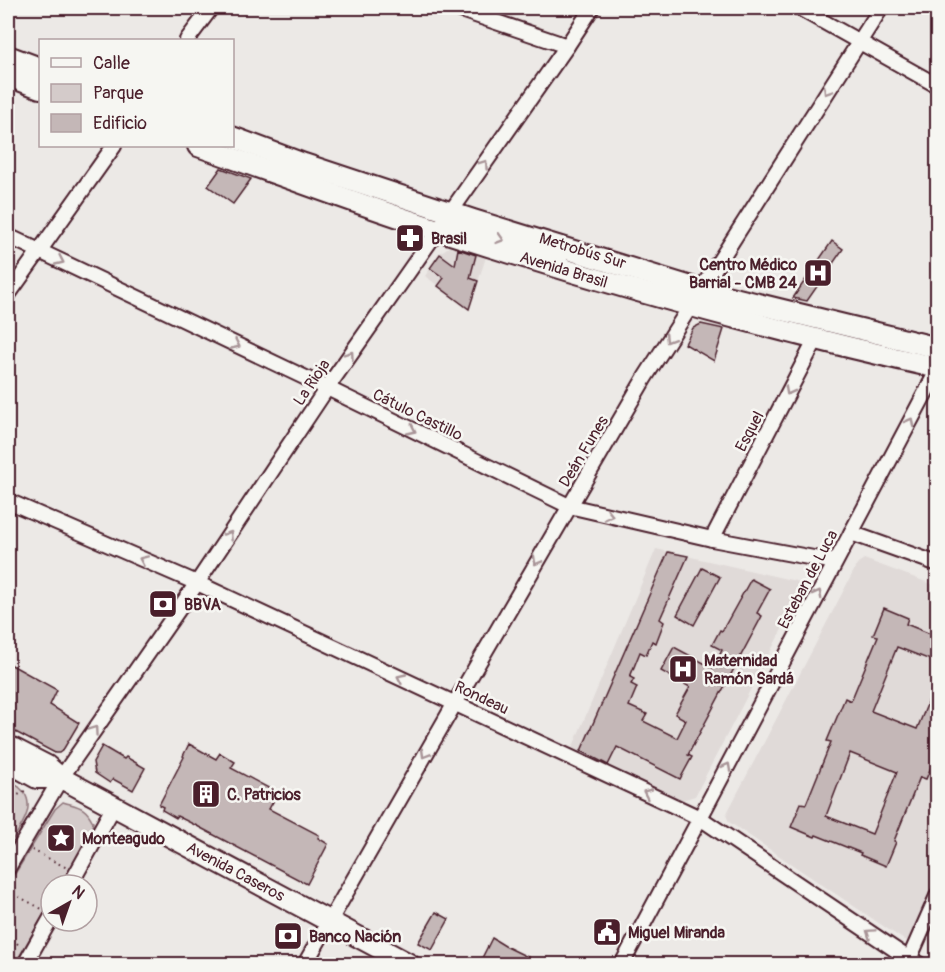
<svg xmlns="http://www.w3.org/2000/svg" width="945" height="972" font-family="Pangolin,sans-serif">
	<style>
		.built { fill: #e0dad8 }
		.green { fill: #d4cbca; stroke: #8f757a; stroke-width: 1.5 }
		.building { fill: #c4b7b7; stroke: #4a1f2b; stroke-width: 1.5; fill-rule: evenodd }
		.lines { fill: none; stroke-linecap: round; stroke-linejoin: round }
		.lane-casing { stroke: #4a1f2b; stroke-width: 11 }
		.street-casing { stroke: #4a1f2b; stroke-width: 18 }
		.secondary-casing { stroke: #4a1f2b; stroke-width: 24 }
		.path { stroke: #4a1f2b; stroke-width: 2; stroke-dasharray: 1.5 4.5; stroke-linecap: butt }
		.lane { stroke: #f6f6f2; stroke-width: 7 }
		.street { stroke: #f6f6f2; stroke-width: 14 }
		.secondary { stroke: #f6f6f2; stroke-width: 20 }
		.oneway { stroke: #a99598 }
		.labels { text-anchor: middle; stroke-width: 5; stroke-linejoin: round; paint-order: stroke }
		.poi-label { font-size: 16px; font-weight: bold; fill: #4a1f2b; stroke: #f6f6f2; text-anchor: start }
		.street-label { font-size: 16px; fill: #4a1f2b; stroke: #f6f6f2 }
	</style>
	<rect width="100%" height="100%" fill="#ece9e6"/>
	<filter id="ink" filterUnits="userSpaceOnUse"><feTurbulence type="fractalNoise" baseFrequency=".0167" numOctaves="2"/><feDisplacementMap in="SourceGraphic" scale="12" xChannelSelector="R" yChannelSelector="G"/><feConvolveMatrix kernelMatrix="1 2 1 2 8 2 1 2 1" color-interpolation-filters="sRGB"/></filter>
	<g filter="url(#ink)">
		<g class="built">
			<path d="M449 247 486 257 469 309 425 276 441 252Z"/>
			<path d="M656 549 800 582 804 587 695 796 679 801 571 751Z"/>
			<path d="M864 559 937 586V877L913 941 904 940 729 822 726 815 858 563Z"/>
		</g>
		<g class="green">
			<path d="M8 781C11 783 17 785 20 788 40 806 18 830 8 847Z"/>
			<path d="M63 802C79 807 85 806 93 822L91 833 61 885H51V902L15 964H8V885L55 809Z"/>
		</g>
		<g class="building">
			<path d="M221 168 251 179 233 204 208 186Z"/>
			<path d="M832 241 843 249 807 301 793 298Z"/>
			<path d="M458 249 476 255 470 278 478 281 469 309 438 286 444 278 430 268 440 254 455 265Z"/>
			<path d="M701 324 724 329 714 361 685 344 693 328Z"/>
			<path d="M668 552 688 556 660 619 664 622 656 643 652 641 646 655 640 652 630 677 634 679 631 684 637 687 629 706 647 714 643 721 677 738 686 720 675 714 690 687 661 671 674 647 713 668 722 650 712 645 720 630 722 631 751 579 770 589 757 613 762 616 688 755 692 757 680 779 617 747 608 765 581 751Z"/>
			<path d="M702 568 720 577 694 625 677 615Z"/>
			<path d="M884 608 908 618 906 624 938 637V663L897 647 871 711 917 729 938 678V751L926 779 920 777 894 841 896 842 886 866 860 855 861 853 816 835 815 837 791 827 801 803 806 804 831 742 827 741 845 698 851 701 878 636 873 635ZM850 753 897 772 872 834 826 816Z"/>
			<path d="M8 663 57 690 50 705 79 723 63 750 59 753H55L8 728Z"/>
			<path d="M189 744 216 759 220 753 235 762 231 768 278 793 269 809 319 835 318 838 328 844 307 884 197 826 177 816 176 818 162 810 163 807 159 805 184 757 183 756Z"/>
			<path d="M102 746 124 759 126 757 145 768 133 790 113 779 110 783 95 773 93 762Z"/>
			<path d="M436 912 449 919 432 950 418 943Z"/>
			<path d="M492 938 505 946 542 964H479Z"/>
		</g>
		<g class="lines">
			<g class="lane-casing">
				<path id="lane" d="M449 222 466 229 564 258"/>
			</g>
			<g class="street-casing">
				<g id="street">
					<path d="M455 8 567 46"/>
					<path d="M799 8 938 86"/>
					<path d="M187 40 211 8"/>
					<path d="M8 236 327 388 569 506 712 539 835 562"/>
					<path d="M8 295 114 146"/>
					<path d="M8 501 197 583 700 818 909 959 919 964"/>
					<path d="M851 533 938 564"/>
					<path d="M712 539 816 339"/>
					<path d="M8 868 61 778 197 583 327 388 567 46 592 8"/>
					<path d="M70 885 114 806"/>
					<path d="M25 964 51 918"/>
					<path d="M305 964 455 703 644 379 881 8"/>
					<path d="M622 964 700 818 938 369"/>
					<path d="M907 964 938 894"/>
				</g>
			</g>
			<g class="secondary-casing">
				<g id="secondary">
					<path d="M8 56 40 68"/>
					<path d="M8 76 40 88"/>
					<path d="M232 137 304 164 473 220 701 290 938 348"/>
					<path d="M198 146C278 174 357 204 438 230 602 283 769 330 938 368"/>
					<path d="M8 746 47 766 61 778 409 964"/>
					<path d="M8 762 37 778H61"/>
				</g>
			</g>
			<g class="path">
				<path d="M8 801 28 789"/>
				<path d="M32 850 67 868"/>
				<path d="M8 891 42 909"/>
				<path d="M8 935 21 947"/>
				<path d="M8 952 15 957"/>
			</g>
			<use href="#lane" class="lane"/>
			<use href="#street" class="street"/>
			<use href="#secondary" class="secondary"/>
		</g>
		<defs><path id="oneway-chevron" d="M-2-3.5L2.5 0L-2 3.5" fill="none" stroke-width="1.6" stroke-linecap="round" stroke-linejoin="round" transform="scale(1.5)"/></defs>
		<g class="oneway">
			<use href="#oneway-chevron" transform="translate(827 91) rotate(123)"/>
			<use href="#oneway-chevron" transform="translate(484 164) rotate(-55)"/>
			<use href="#oneway-chevron" transform="translate(500 239) rotate(17)"/>
			<use href="#oneway-chevron" transform="translate(60 261) rotate(25)"/>
			<use href="#oneway-chevron" transform="translate(669 339) rotate(122)"/>
			<use href="#oneway-chevron" transform="translate(236 345) rotate(25)"/>
			<use href="#oneway-chevron" transform="translate(350 355) rotate(-55)"/>
			<use href="#oneway-chevron" transform="translate(789 391) rotate(118)"/>
			<use href="#oneway-chevron" transform="translate(910 422) rotate(-62)"/>
			<use href="#oneway-chevron" transform="translate(412 430) rotate(26)"/>
			<use href="#oneway-chevron" transform="translate(609 515) rotate(13)"/>
			<use href="#oneway-chevron" transform="translate(229 535) rotate(-56)"/>
			<use href="#oneway-chevron" transform="translate(143 560) rotate(-156)"/>
			<use href="#oneway-chevron" transform="translate(537 561) rotate(120)"/>
			<use href="#oneway-chevron" transform="translate(818 594) rotate(-62)"/>
			<use href="#oneway-chevron" transform="translate(401 678) rotate(-155)"/>
			<use href="#oneway-chevron" transform="translate(94 730) rotate(-55)"/>
			<use href="#oneway-chevron" transform="translate(425 754) rotate(120)"/>
			<use href="#oneway-chevron" transform="translate(727 767) rotate(-62)"/>
			<use href="#oneway-chevron" transform="translate(647 793) rotate(-155)"/>
			<use href="#oneway-chevron" transform="translate(870 933) rotate(-146)"/>
		</g>
	</g>
	<defs>
		<g id="pharmacy-square" transform="scale(1.5)"><rect x="-9" y="-9" width="18" height="18" rx="4" fill="#4a1f2b" stroke="#f6f6f2"/><path d="M-2-6h4v4h4v4h-4v4h-4v-4h-4v-4h4Z" fill="#fff"/></g>
		<g id="hospital-square" transform="scale(1.5)"><rect x="-9" y="-9" width="18" height="18" rx="4" fill="#4a1f2b" stroke="#f6f6f2"/><path d="M-5-5h3v3.5h4V-5h3V5h-3V1.5h-4V5h-3Z" fill="#fff"/></g>
		<g id="bank-square" transform="scale(1.5)"><rect x="-9" y="-9" width="18" height="18" rx="4" fill="#4a1f2b" stroke="#f6f6f2"/><path d="M-6-4H6V4H-6ZM0-2.3a2.3 2.3 0 1 0 0 4.6a2.3 2.3 0 1 0 0-4.6Z" fill="#fff"/></g>
		<g id="building-square" transform="scale(1.5)"><rect x="-9" y="-9" width="18" height="18" rx="4" fill="#4a1f2b" stroke="#f6f6f2"/><path d="M-4-6H4V6H1V3H-1V6H-4ZM-2.5-4.3h1.7v1.8h-1.7ZM.8-4.3h1.7v1.8H.8ZM-2.5-1h1.7V.8h-1.7ZM.8-1h1.7V.8H.8Z" fill="#fff"/></g>
		<g id="sight-square" transform="scale(1.5)"><rect x="-9" y="-9" width="18" height="18" rx="4" fill="#4a1f2b" stroke="#f6f6f2"/><path d="M0-6L1.8-2.2L6-1.7L2.9 1.2L3.7 5.4L0 3.3L-3.7 5.4L-2.9 1.2L-6-1.7L-1.8-2.2Z" fill="#fff"/></g>
		<g id="civic-square" transform="scale(1.5)"><rect x="-9" y="-9" width="18" height="18" rx="4" fill="#4a1f2b" stroke="#f6f6f2"/><path d="M-.6-6.5H3V-4.5H.6V-3L4-1V1h2V6H-6V1h2V-1L-.6-3ZM-1.2 2.5V6h2.4V2.5Z" fill="#fff"/></g>
	</defs>
	<g fill-rule="evenodd">
		<use href="#pharmacy-square" x="410" y="238"/>
		<use href="#hospital-square" x="818" y="273"/>
		<use href="#bank-square" x="163" y="604"/>
		<use href="#hospital-square" x="683" y="669"/>
		<use href="#building-square" x="206" y="794"/>
		<use href="#sight-square" x="61" y="838"/>
		<use href="#civic-square" x="607" y="932"/>
		<use href="#bank-square" x="288" y="936"/>
	</g>
	<g class="labels">
		<g class="poi-label">
			<text x="431" y="244">Brasil</text>
			<text x="797" y="270" text-anchor="end">Centro Médico<tspan x="797" dy="18">Barrial - CMB 24</tspan></text>
			<text x="184" y="610">BBVA</text>
			<text x="704" y="666">Maternidad<tspan x="704" dy="18">Ramón Sardá</tspan></text>
			<text x="227" y="800">C. Patricios</text>
			<text x="82" y="844">Monteagudo</text>
			<text x="628" y="938">Miguel Miranda</text>
			<text x="309" y="942">Banco Nación</text>
		</g>
		<g class="street-label">
			<text transform="translate(583 250) rotate(17)" y="6">Metrobús Sur</text>
			<text transform="translate(564 269) rotate(17)" y="6">Avenida Brasil</text>
			<text transform="translate(311 382) rotate(-56)" y="6">La Rioja</text>
			<text transform="translate(418 414) rotate(26)" y="6">Cátulo Castillo</text>
			<text transform="translate(749 431) rotate(-62)" y="6">Esquel</text>
			<text transform="translate(583 451) rotate(-59)" y="6">Deán Funes</text>
			<text transform="translate(807 579) rotate(-62)" y="6">Esteban de Luca</text>
			<text transform="translate(482 697) rotate(25)" y="6">Rondeau</text>
			<text transform="translate(236 871) rotate(28)" y="6">Avenida Caseros</text>
		</g>
	</g>
	<rect width="945" height="972" fill="none" stroke="#f6f6f2" stroke-width="30"/>
	<rect x="15" y="15" width="915" height="942" fill="none" stroke="#4a1f2b" stroke-width="2" filter="url(#ink)"/>
	<rect x="39" y="39" width="195" height="108" fill="#f6f6f2" stroke="#b1a0a2" stroke-width="1.5"/>
	<rect x="51" y="58" width="30" height="9" fill="#f6f6f2" stroke="#b1a0a2" stroke-width="1.5"/>
	<text x="93" y="69" font-size="18" fill="#4a1f2b">Calle</text>
	<rect x="51" y="84" width="30" height="18" fill="#d4cbca" stroke="#b1a0a2" stroke-width="1.5"/>
	<text x="93" y="99" font-size="18" fill="#4a1f2b">Parque</text>
	<rect x="51" y="114" width="30" height="18" fill="#c4b7b7" stroke="#b1a0a2" stroke-width="1.5"/>
	<text x="93" y="129" font-size="18" fill="#4a1f2b">Edificio</text>
	<g transform="translate(69 903) rotate(40)"><circle r="28" fill="#f6f6f2" stroke="#b1a0a2" stroke-width="1.5"/>
	<path d="M0-4.5L10 22L0 15L-10 22Z" fill="#4a1f2b"/>
	<text y="-9" font-size="16" font-weight="bold" text-anchor="middle" fill="#4a1f2b">N</text>
	</g>
</svg>
